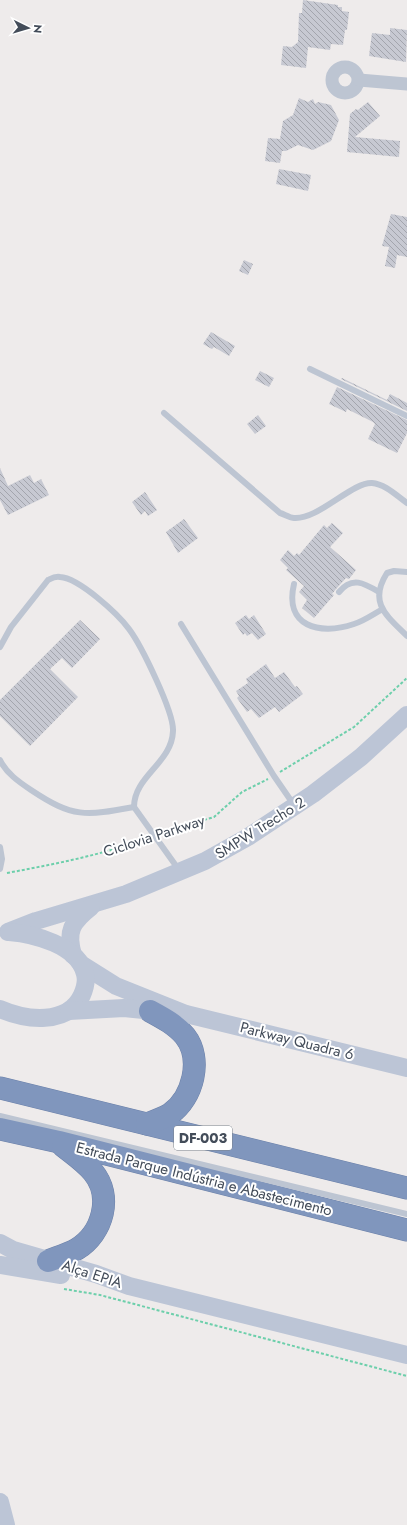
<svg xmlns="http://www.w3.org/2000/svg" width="407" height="1525" viewBox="0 0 407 1525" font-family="Jost,sans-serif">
	<defs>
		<pattern id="building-back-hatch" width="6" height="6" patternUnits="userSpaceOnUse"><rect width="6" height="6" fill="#c7c9d2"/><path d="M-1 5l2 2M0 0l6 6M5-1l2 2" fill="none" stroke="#a3a5ad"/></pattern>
	</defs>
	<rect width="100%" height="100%" fill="#eeebeb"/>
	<g fill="url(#building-back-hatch)">
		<path d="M303,0l35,5v2h4v4l7,1 -2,18h-2l-2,15 -12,-1 -1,6 -22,-3 -2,21 -25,-3 2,-19 9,1 6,-5 1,-29h3z"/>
		<path d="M390,28l17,2 -1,32 -37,-6 3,-23 18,2z"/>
		<path d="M299,98l9,4 5,-3 2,5 3,-2 13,3 8,15 -8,21 -18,9 -15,-5 -12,6h-4l-2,12 -15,-2 3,-23 12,1 3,-18 10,-6z"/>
		<path d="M368,102l12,14 -25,21 45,4 -1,16 -52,-5 3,-38 6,-5 2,1z"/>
		<path d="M279,169l32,6 -3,16 -32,-7z"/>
		<path d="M391,214l16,3v40l-10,-2 -2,13 -10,-2 4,-19 -7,-1z"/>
		<path d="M244,260l9,4 -5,11 -9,-4z"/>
		<path d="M211,332l24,14 -6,10 -15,-9 -2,2 -9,-5z"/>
		<path d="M260,371l14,7 -5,9 -14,-7z"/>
		<path d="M342,378l45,22 3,-6 17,9v8l-66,-32z"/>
		<path d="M337,387l70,33v13l-10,20 -29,-14 7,-15 -2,-2 -26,-13 -1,3 -17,-8z"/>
		<path d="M258,415l8,11 -11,8 -8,-10z"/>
		<path d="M0,468l8,18 22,-11 4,8 7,-4 8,16 -41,20 -8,-15z"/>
		<path d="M145,492l12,18 -9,6 -3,-5 -4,4 -9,-13z"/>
		<path d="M184,519l14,19 -20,15 -12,-21z"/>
		<path d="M332,523l11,10 -13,14 26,23 -7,9 -3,-1 -10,11 -4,5 2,1 -20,23 -12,-10 5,-8 -8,-8 5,-6 -18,-16 2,-2 -8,-8 8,-10 6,6 3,-3 2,2 25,-30 3,3z"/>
		<path d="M246,615l3,4 5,-4 12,19 -8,6 -6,-7 -5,3 -2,-3 -2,2 -8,-12z"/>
		<path d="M80,620l20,19 -28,29 -10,-10 -12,11 28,28 -48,49 -30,-30v-16z"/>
		<path d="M266,664l9,14 9,-6 11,15 2,-1 6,8 -24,18 -4,-5 -16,11 -8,-9 -4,3 -10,-14 2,-2 -3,-5 12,-8 -2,-4z"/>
	</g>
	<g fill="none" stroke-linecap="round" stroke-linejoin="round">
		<g stroke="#6b81a9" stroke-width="23">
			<g id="highway">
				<path d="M0,1088l407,100"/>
				<path d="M147,1124c8,-3 16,-6 23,-10 23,-16 33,-55 15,-78 -9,-11 -22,-18 -35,-25"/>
				<path d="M0,1129l59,13 348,88"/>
				<path d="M48,1261c10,-4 20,-7 29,-12 26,-16 36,-53 16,-77 -8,-10 -20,-18 -30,-26"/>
			</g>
		</g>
		<g stroke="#6dcfab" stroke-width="2" stroke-dasharray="3 2" stroke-linecap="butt">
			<path d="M280,772l74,-45 53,-49"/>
			<path d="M161,833l53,-16 28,-25 26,-13"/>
			<path d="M7,873c48,-9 95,-18 141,-35"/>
			<path d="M64,1289l36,6 307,81"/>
		</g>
		<g stroke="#bdc5d2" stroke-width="6">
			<path d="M310,369l97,47"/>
			<path d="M164,413l116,100c4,1 10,5 14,5 24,2 58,-36 78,-35 13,1 25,13 35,20"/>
			<path d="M407,572l-13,-1 -7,2c-19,30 0,43 20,63"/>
			<path d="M294,584c-10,42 25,52 60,40 10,-3 18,-9 27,-14"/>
			<path d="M339,592c13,-16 25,-9 40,0"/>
			<path d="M181,624l93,152 20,29"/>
			<path d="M0,647l11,-20 37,-47c4,-2 7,-4 12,-3 19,1 58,37 69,52 12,16 45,83 44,102 -1,32 -39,45 -39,76l45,63"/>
			<path d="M0,760c6,13 19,22 31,30 42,28 54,26 103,17"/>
			<path d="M0,847l2,12 -2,10"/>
			<path d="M0,1116l407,98"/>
		</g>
		<g stroke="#bdc5d2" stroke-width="13">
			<circle cx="345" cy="80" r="13"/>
			<path d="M359,80l48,4"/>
		</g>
		<g stroke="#bcc5d6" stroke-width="18">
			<path d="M8,932l28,-11 90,-27 79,-33 43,-24 65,-43 48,-37 46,-42"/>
			<path d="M73,955c-7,-24 -1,-33 18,-48"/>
			<path d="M81,964l35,22 70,28 221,54"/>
			<path d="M0,1009c25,11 68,17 82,-14 3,-7 5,-14 3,-21 -7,-29 -51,-40 -76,-42"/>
			<path d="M69,1011l55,-3 39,4"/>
			<path d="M0,1243l13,7 83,24 33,12 278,69"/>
			<path d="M0,1265l61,10"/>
			<path d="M0,1502l6,23"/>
		</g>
		<use href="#highway" stroke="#8096bd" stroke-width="22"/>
	</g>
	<g text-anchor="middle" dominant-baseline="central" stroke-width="4" stroke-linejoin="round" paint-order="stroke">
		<rect fill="#fff" stroke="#7b828b" stroke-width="1" x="174" y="1126" width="58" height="24" rx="3"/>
		<g font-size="14" font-weight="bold" fill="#434c59">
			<text x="203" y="1138">DF-003</text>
		</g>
		<g font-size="15" fill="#434c59" stroke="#fff">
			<text transform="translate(260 828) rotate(-32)">SMPW Trecho 2</text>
			<text transform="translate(154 836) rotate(-18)">Ciclovia Parkway</text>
			<text transform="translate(297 1041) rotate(14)">Parkway Quadra 6</text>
			<text transform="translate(204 1179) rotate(14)">Estrada Parque Indústria e Abastecimento</text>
			<text transform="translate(92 1274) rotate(18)">Alça EPIA</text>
		</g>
	</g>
	<g transform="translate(28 28) rotate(95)" stroke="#ffffff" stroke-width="3" paint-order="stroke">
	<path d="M0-3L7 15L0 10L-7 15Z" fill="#434c59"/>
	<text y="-6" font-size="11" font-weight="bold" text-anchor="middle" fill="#434c59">N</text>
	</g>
</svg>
